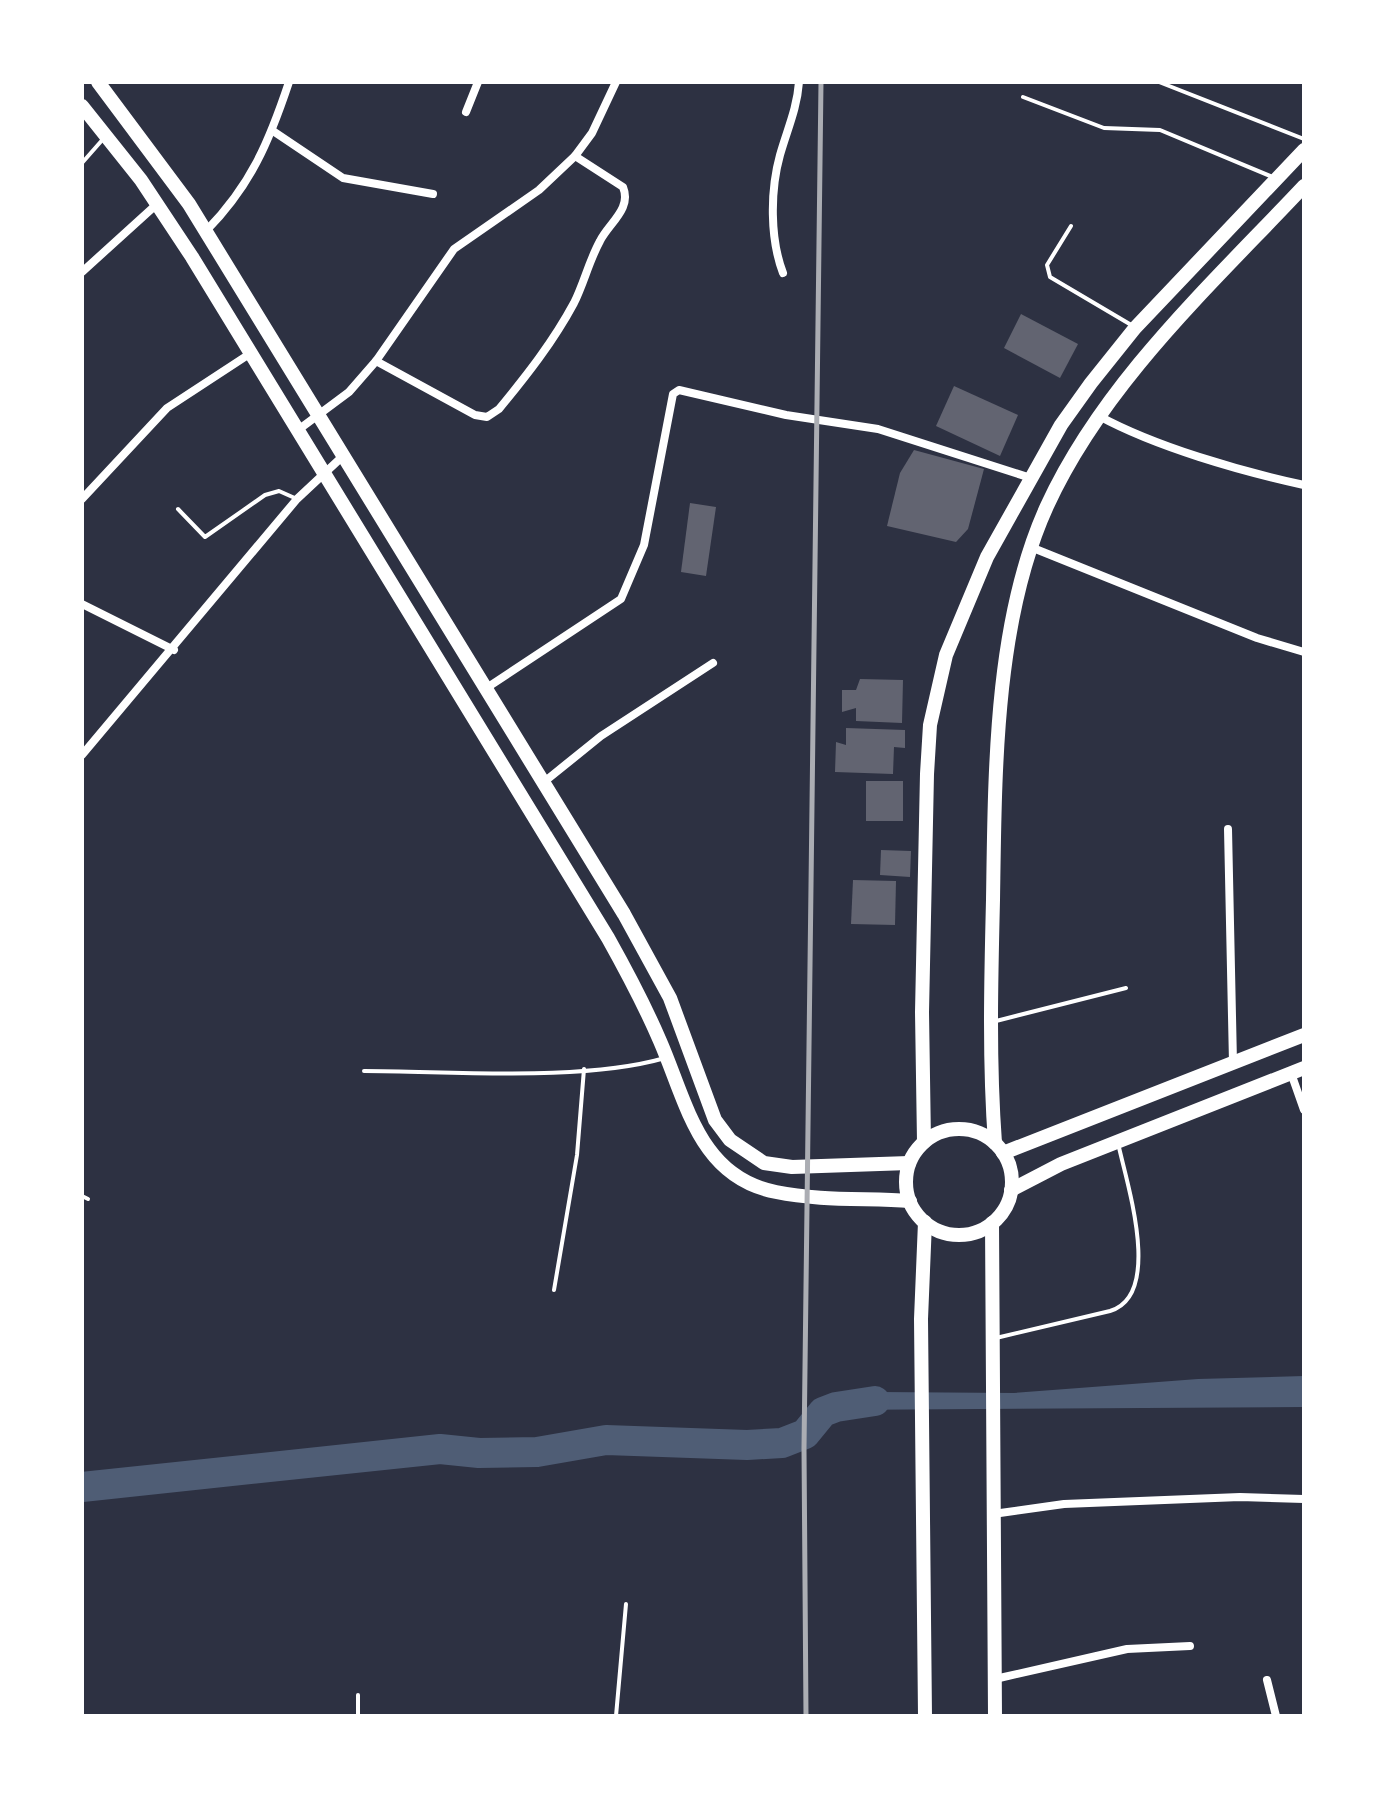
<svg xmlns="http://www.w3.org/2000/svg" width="1386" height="1798" viewBox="0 0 1386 1798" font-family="'Fira Sans',sans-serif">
	<rect width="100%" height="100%" fill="#2d3142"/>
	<path fill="#4f5d75" d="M1304,1376v31l-468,3 -1,-7 43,-11 136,1 184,-14z"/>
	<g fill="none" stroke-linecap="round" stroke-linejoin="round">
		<path stroke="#4f5d75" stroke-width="30" d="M82,1487l358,-38 39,4 58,-1 69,-12 141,5 35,-2 23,-9 18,-22 13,-5 39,-6"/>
	</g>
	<g fill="#626471">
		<path d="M1021,314l57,30 -18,34 -56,-30z"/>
		<path d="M954,386l64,29 -18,41 -64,-30z"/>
		<path d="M914,450l70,19 -16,60 -12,13 -69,-16 13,-53z"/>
		<path d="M690,503l26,4 -10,69 -25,-4z"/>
		<path d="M860,679l43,1 -1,43 -46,-2v-13l-14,4v-22h14z"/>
		<path d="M846,728l59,2v18l-11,-1 -1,27 -58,-2 1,-30 10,3z"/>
		<rect x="866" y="781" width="37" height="40"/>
		<path d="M881,850l30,1 -1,26 -30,-2z"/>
		<path d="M853,880l43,1 -1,44 -44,-1z"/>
	</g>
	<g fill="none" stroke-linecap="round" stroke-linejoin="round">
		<g stroke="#fff" stroke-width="4">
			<path d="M1159,82l145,57"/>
			<path d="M1023,97l81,31 56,2 115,48"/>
			<path d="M82,163l22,-25"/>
			<path d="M1071,226l-24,39 3,12 83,49"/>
			<path d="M178,509l27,28 60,-42 14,-4 18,8"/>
			<path d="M996,1021l130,-33"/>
			<path d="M364,1071c89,0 217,11 301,-13"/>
			<path d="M82,1196l6,3"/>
			<path d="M554,1290l23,-135 7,-86"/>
			<path d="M996,1338l114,-27c54,-16 16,-130 8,-168"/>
			<path d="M358,1716v-21"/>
			<path d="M616,1716l10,-112"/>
		</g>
		<g stroke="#fff" stroke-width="8">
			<path d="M466,112l12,-30"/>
			<path d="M273,131l70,47 90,16"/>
			<path d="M206,231c45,-46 63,-89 83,-149"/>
			<path d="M82,272l75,-68"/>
			<path d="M783,273c-13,-34 -13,-82 -3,-118 7,-25 17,-46 19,-73"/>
			<path d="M376,361l99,54 12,2 12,-8c28,-34 54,-67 75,-106 10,-20 15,-42 26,-62 9,-18 32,-32 23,-54l-48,-31"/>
			<path d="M1099,416c57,31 141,55 205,69"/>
			<path d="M298,430l51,-38 27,-31 78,-112 85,-59 36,-34 17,-23 24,-51"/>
			<path d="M82,499l85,-91 84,-55"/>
			<path d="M1033,548l224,90 47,14"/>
			<path d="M82,604l92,46"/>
			<path d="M485,689l136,-90 23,-54 29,-151 6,-4 107,25 92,14 153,49"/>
			<path d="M82,755l215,-256 46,-43"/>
			<path d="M544,782l57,-46 112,-73"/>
			<path d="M1228,829l5,234"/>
			<path d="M1291,1073l13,37"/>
			<path d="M993,1514l71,-10 176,-7 64,2"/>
			<path d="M995,1679l132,-30 63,-3"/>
			<path d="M1267,1680l9,36"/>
		</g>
		<g stroke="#fff" stroke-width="14">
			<path d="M98,82l91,122 435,710 46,84 45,122 15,20 34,23 28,4 117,-4"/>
			<path d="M82,106l59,74 51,77 416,681c19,34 37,68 52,103 27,62 39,136 116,151 44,9 89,6 134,9"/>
			<circle cx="959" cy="1182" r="53"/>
			<path d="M924,1142l-2,-130 5,-238 3,-49 16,-70 41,-98 74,-132 30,-42 44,-55 169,-178"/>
			<path d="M995,1143c-6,-81 -4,-162 -2,-243 2,-125 1,-278 54,-394 57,-124 165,-222 257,-320"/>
			<path d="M1003,1153l301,-118"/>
			<path d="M1011,1190l50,-26 243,-96"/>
			<path d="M992,1223l3,493"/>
			<path d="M925,1716l-4,-397 4,-97"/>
		</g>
		<path stroke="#abadb3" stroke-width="5" d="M806,1716l-2,-268 17,-1366"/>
	</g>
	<rect width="1386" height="1798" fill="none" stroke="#ffffff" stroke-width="168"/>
</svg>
